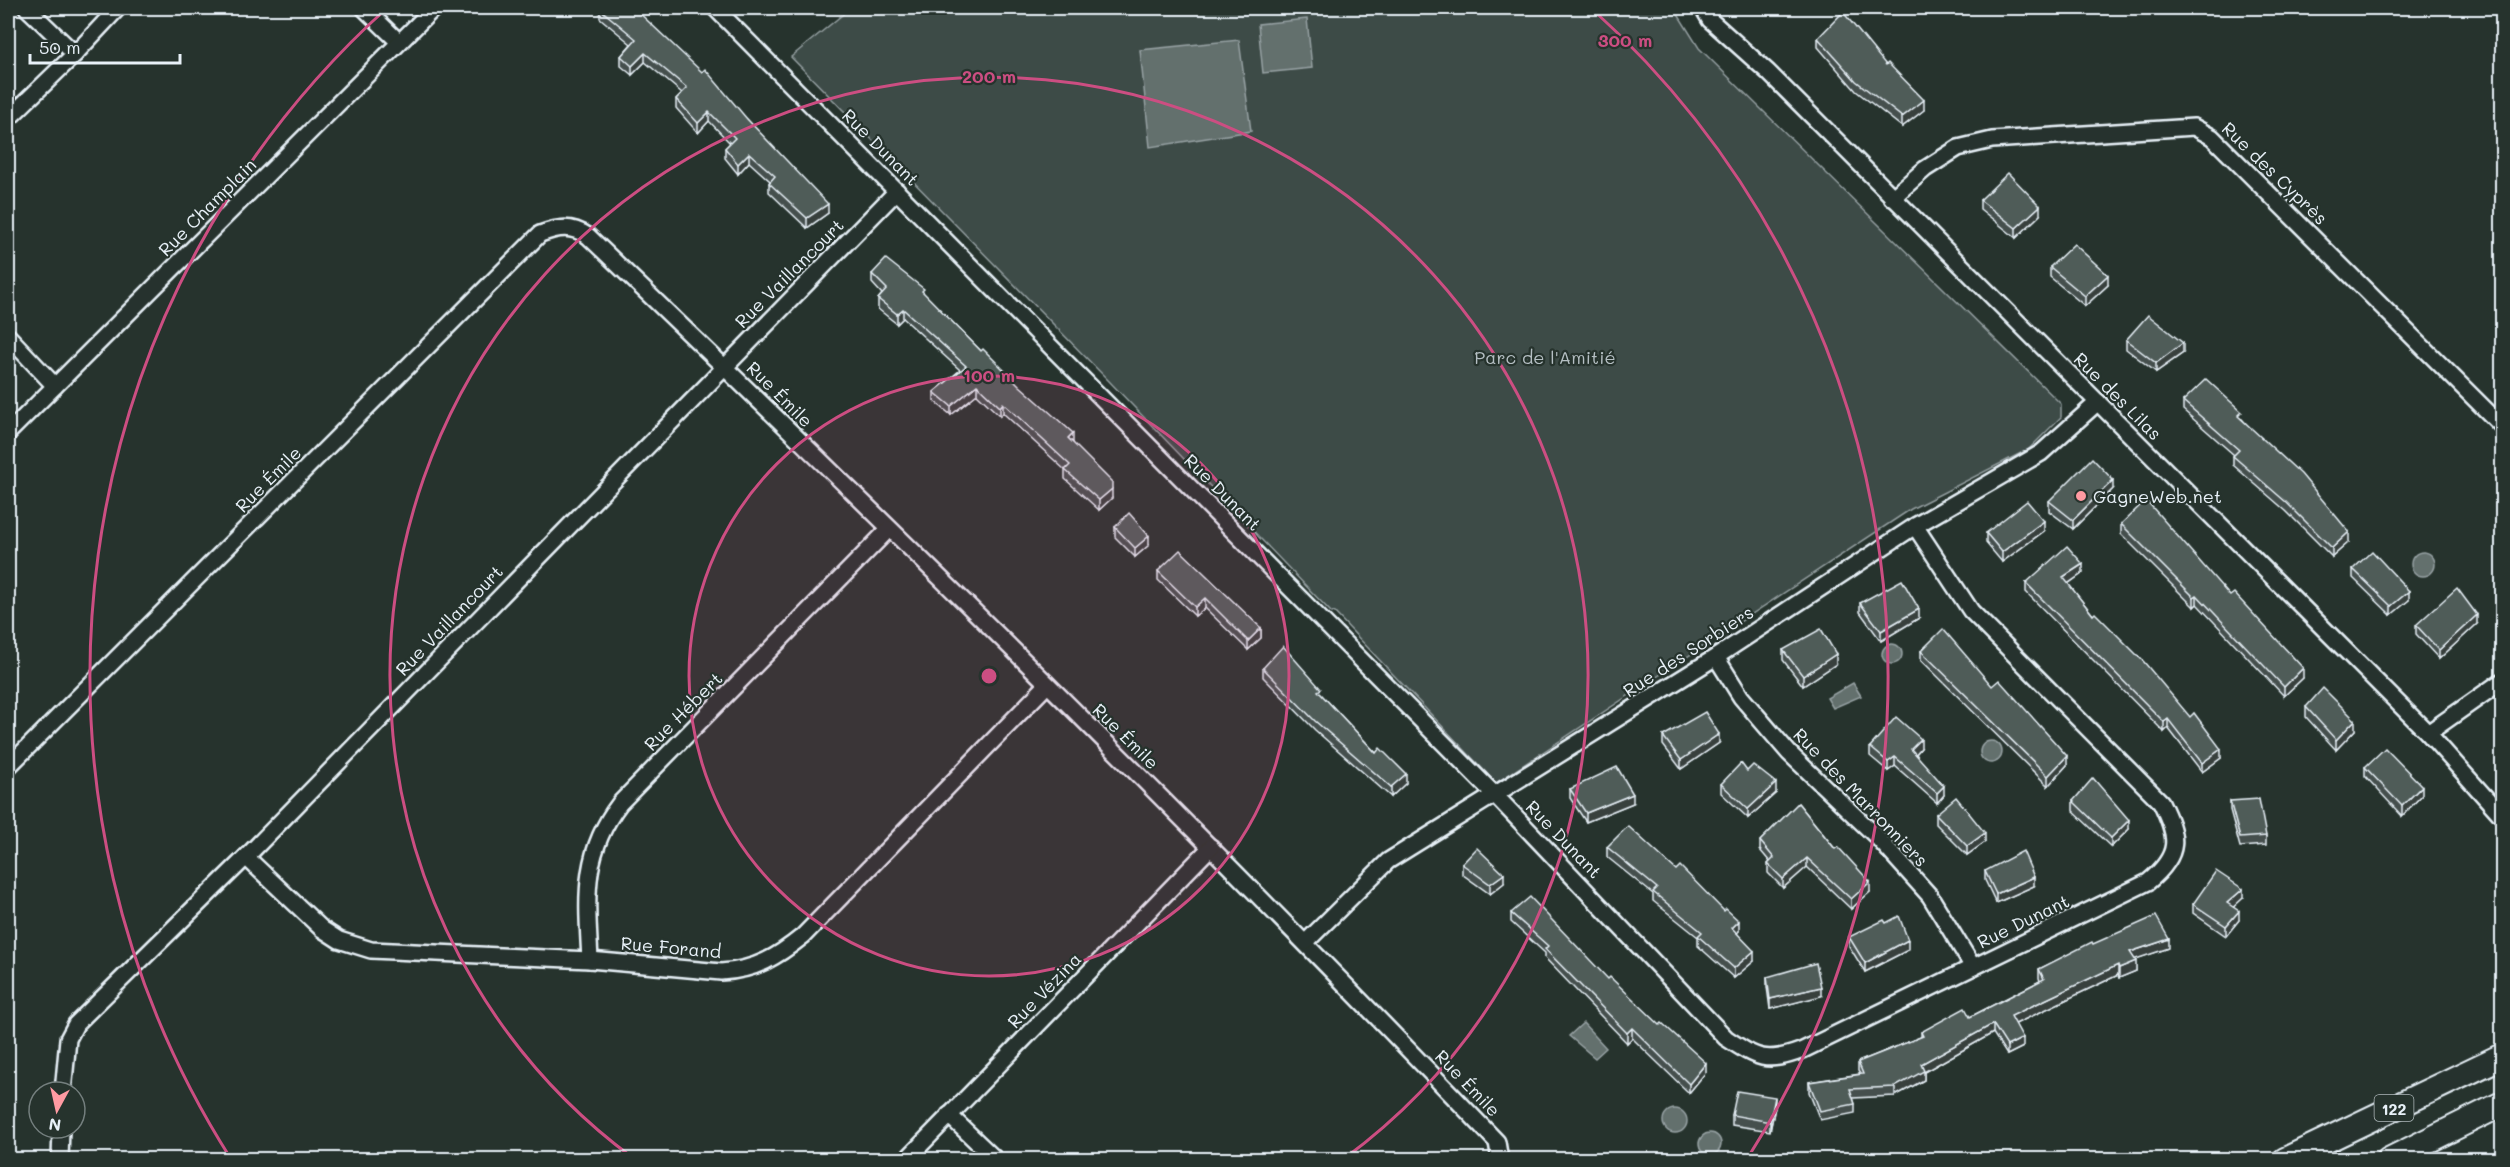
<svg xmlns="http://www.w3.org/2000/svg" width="2510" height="1167" viewBox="0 0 2510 1167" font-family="Mali,sans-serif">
	<rect width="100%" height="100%" fill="#26332d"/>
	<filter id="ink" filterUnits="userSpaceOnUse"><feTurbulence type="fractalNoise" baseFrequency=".0167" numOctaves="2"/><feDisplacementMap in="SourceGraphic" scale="12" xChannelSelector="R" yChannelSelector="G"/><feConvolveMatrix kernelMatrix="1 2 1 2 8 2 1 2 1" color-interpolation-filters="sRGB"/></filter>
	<g filter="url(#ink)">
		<path fill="#3e4b47" stroke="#939ea0" stroke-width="1.5" d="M878,8h796l25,40 362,356v13l-32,32 -118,60 -415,274 -162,-171 -2,1 -223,-232 -318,-324 56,-46z"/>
		<g fill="#636f6d" stroke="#98a3a5" stroke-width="1.5">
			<path d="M1307,19l5,49 -49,5 -5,-49z"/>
			<path d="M1239,40l12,91 -101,16 -10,-97z"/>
			<circle cx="2423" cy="564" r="12"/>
			<circle cx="1892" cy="654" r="10"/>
			<path d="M1853,683l8,13 -28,12 -6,-10z"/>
			<circle cx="1991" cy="752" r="11"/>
			<path d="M1583,1023l23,25 -11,10 -26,-22z"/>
			<circle cx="1675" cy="1121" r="12"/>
			<circle cx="1710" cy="1144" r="11"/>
		</g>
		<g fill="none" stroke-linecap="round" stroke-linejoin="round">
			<g stroke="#e8f1f8" stroke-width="20">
				<g id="street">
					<path d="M27,8l48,46"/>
					<path d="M364,8l35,34"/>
					<path d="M715,8l780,787 231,243c32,21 40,26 77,12l345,-168c34,-28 30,-45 13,-80l-190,-191 -56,-85"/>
					<path d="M1703,8l7,12 58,52 75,75 585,586 74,83"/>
					<path d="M8,119l67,-65 43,-46"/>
					<path d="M1892,198l33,-29 33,-21 34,-8 202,-13 18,10 290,289"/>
					<path d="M8,336l47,50"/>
					<path d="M8,433l426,-425"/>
					<path d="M1716,657l25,40 48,56 87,83 54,60 43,71"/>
					<path d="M2428,733l74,-52"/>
					<path d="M8,767l532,-533c19,-7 31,-9 48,2 309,296 614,597 909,906l3,18"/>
					<path d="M246,857l76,72 17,11 32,10 219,10 131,12c35,-2 56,-15 82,-36l244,-251"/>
					<path d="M1306,942l82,-81 328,-204 199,-131 126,-73 57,-51"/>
					<path d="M590,960c-3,-60 -9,-106 30,-157l269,-274"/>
					<path d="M63,1092l5,-53 8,-15 170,-167 651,-666"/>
					<path d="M949,1115l47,45"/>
					<path d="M60,1160l1,-32"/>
					<path d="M906,1160l305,-313"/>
				</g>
			</g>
			<g stroke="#e8f1f8" stroke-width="28">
				<g id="primary">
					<path d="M2285,1160l217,-104"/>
					<path d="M2389,1160l113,-56"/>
				</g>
			</g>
			<use href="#street" stroke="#26332d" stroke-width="15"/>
			<use href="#primary" stroke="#26332d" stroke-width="24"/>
		</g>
		<g fill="#454f4d" stroke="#e8f1f8" stroke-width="1.5">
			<path d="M600,9l147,110 81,94 -21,15 -38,-36v-9l1,-2 -21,-19 -11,12 -13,-16v-10l5,-5 -21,-22 -11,12 -22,-25v-9l6,-6 -37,-31 -13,13 -11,-9v-10l10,-12 -31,-26z"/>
			<path d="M1818,38l68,27 38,45 -22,17 -46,-36 -38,-44z"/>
			<path d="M1980,200l60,15 -24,23 -36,-29z"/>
			<path d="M2050,267l58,18 -23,21 -35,-29z"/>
			<path d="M872,274l52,20 149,149 39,55 -13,12 -34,-31v-9l-62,-57 -3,3 -23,-22 -26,21 -17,-14v-9l26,-22 -57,-52 -6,6 -19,-15v-10l4,-5 -10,-11z"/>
			<path d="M2126,340l57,13 -27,19 -30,-23z"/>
			<path d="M2183,401l59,18 107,123 -17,15 -46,-46 -53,-46v-9l1,-1 -51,-45z"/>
			<path d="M2113,489l-40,40 -24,-18v-10z"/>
			<path d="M2121,524l109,72 73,82 -19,18 -87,-92 -3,3 -73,-73z"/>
			<path d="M1115,527l34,18 -14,12 -20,-20z"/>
			<path d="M2044,531l-42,31 -16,-19v-10z"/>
			<path d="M2353,569l56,31 -18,15 -38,-37z"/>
			<path d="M1158,571l103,57v10l-13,12 -43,-42 -10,8 -37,-36z"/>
			<path d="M2083,573l-15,11 25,31 128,143 -19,14 -34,-44 -4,4 -138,-140v-9z"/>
			<path d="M1860,603l59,15 -38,23 -21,-29z"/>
			<path d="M2477,624l-38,35 -23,-25v-9z"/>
			<path d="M1783,650l53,14 -33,22 -20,-26z"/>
			<path d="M1921,651l71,35 75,79 -19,21 -127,-126z"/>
			<path d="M1263,668l58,26 55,59 30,30 -15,14 -76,-67 -52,-53z"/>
			<path d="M2306,707l49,23 -19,20 -30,-33z"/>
			<path d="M1663,736l56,7 -38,26 -18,-24z"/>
			<path d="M1870,747l51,1 -5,6 28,41 -7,8 -42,-37 -7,5 -18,-15z"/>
			<path d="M2365,767l57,28 -20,21 -37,-40z"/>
			<path d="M1747,771l29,22 -28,25 -27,-25v-9z"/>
			<path d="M1570,789l63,14 -47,19 -16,-24z"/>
			<path d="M2073,801l56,28 -18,18 -38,-36z"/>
			<path d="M2230,801l36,35v9l-26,2 -10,-37z"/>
			<path d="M1798,803l72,89 -19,17 -44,-42 -24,21 -15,-15v-9l2,-2 -10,-12v-9z"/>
			<path d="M1936,814l49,28 -18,13 -31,-31z"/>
			<path d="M1607,847l132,84 -2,2 17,28 -20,17 -36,-32v-9l-45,-36v-7l-46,-37z"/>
			<path d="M1462,864l42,19 -14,11 -28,-20z"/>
			<path d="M1985,871l49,15 -38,17 -11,-23z"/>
			<path d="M2243,898l-10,9 6,13 -13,16 -33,-23v-9z"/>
			<path d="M1511,913l97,66 98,93 -17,21 -57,-55 -5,5 -82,-85v-5l-34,-31z"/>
			<path d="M1849,937l59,13 -43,22 -16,-26z"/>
			<path d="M2093,944l76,4 -34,11 1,12 -17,7 -1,-3 -103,49 8,23 -16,8 -14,-22 -69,39v8l-29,16 -42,2 2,6v9l-35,7 -11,-28v-10l51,-8 -2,-3v-9l63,-25v-5l49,-15 70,-36 -1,-3v-9z"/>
			<path d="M1767,977l54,19 -51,13 -3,-22z"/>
			<path d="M1775,1107l-5,24 -38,-6v-10z"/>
		</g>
		<g fill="#38403e" stroke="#e8f1f8" stroke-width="1.5">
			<path d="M645,53v9l-13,13v-9z"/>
			<path d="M1924,100v10l-22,17v-10z"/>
			<path d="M709,112v9l-11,12v-10z"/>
			<path d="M749,153v9l-11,12v-10z"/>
			<path d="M828,204v9l-21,15v-10z"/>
			<path d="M2040,206v9l-24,23v-10z"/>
			<path d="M2108,275v10l-23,21v-10z"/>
			<path d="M903,309v9l-6,6v-10z"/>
			<path d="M2183,343v10l-27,19v-9z"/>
			<path d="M977,385v9l-26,21v-9z"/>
			<path d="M1003,403v10l-3,3v-9z"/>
			<path d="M1073,433v10l-5,-5z"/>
			<path d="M2113,480v9l-40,40v-9z"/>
			<path d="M1112,489v9l-13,12v-10z"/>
			<path d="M2044,521v10l-42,31v-10z"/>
			<path d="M2349,532v10l-17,15v-9z"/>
			<path d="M1149,536v9l-14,12v-9z"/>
			<path d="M2083,564v9l-20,14v-10z"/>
			<path d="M2409,591v9l-18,15v-9z"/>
			<path d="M2197,595v9l-3,3v-10z"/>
			<path d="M1205,598v10l-10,8v-9z"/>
			<path d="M1919,609v9l-38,23v-10z"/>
			<path d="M2477,615v9l-38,35v-9z"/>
			<path d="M1261,628v10l-13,12v-9z"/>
			<path d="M1836,654v10l-33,22v-10z"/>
			<path d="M2303,668v10l-19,18v-9z"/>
			<path d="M2168,719v9l-4,4v-10z"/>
			<path d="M2355,720v10l-19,20v-10z"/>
			<path d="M1719,734v9l-38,26v-9z"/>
			<path d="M1921,739v9l-10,11v-10z"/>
			<path d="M2221,749v9l-19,14v-9z"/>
			<path d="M2067,756v9l-19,21v-10z"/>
			<path d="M1895,757v9l-7,5v-9z"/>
			<path d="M1406,774v9l-15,14v-10z"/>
			<path d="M1776,783v10l-28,25v-9z"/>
			<path d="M1944,786v9l-7,8v-10z"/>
			<path d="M2422,786v9l-20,21v-10z"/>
			<path d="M1633,794v9l-47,19v-9z"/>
			<path d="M2129,820v9l-18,18v-9z"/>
			<path d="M1985,833v9l-18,13v-9z"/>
			<path d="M1807,858v9l-24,21v-9z"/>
			<path d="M1504,874v9l-14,11v-10z"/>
			<path d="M2034,877v9l-38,17v-9z"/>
			<path d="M1870,882v10l-19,17v-10z"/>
			<path d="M2243,889v9l-16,15v-10z"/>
			<path d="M2239,911v9l-13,16v-10z"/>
			<path d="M1739,921v10l-7,7v-10z"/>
			<path d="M2169,939v9l-39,13v-9z"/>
			<path d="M1908,940v10l-43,22v-9z"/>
			<path d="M1754,951v10l-20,17v-10z"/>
			<path d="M2136,961v10l-17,7v-10z"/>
			<path d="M2118,965v10l-107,51v-10z"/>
			<path d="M1821,987v9l-51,13v-10z"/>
			<path d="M1993,1024v9l-69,39v8l-29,16v-9l26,-23z"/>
			<path d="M1632,1028v10l-5,5v-10z"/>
			<path d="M2023,1038v9l-16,8v-9z"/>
			<path d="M1706,1063v9l-17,21v-9z"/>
			<path d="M1775,1097v10l-5,24v-9z"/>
		</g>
		<g fill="#505c59" stroke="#e8f1f8" stroke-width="1.5">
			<path d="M602,8h32l68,64 3,-3 42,50 81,85 -21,14 -38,-35 6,-7 -26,-23 -11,11 -13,-16 10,-10 -26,-26 -11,11 -22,-24 11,-11 -42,-35 -13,13 -11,-10 15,-17 -36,-30z"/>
			<path d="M1843,12l43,53 2,-2 36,37 -22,17 -46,-36 -38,-43z"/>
			<path d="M2008,173l32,33 -24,22 -36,-28z"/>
			<path d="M2074,244l34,31 -23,21 -35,-29z"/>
			<path d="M886,259l38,30 -2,2 59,60 2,-2 37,37 53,47 -5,5 44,44v7l-13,11 -34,-30 5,-5 -67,-62 -3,4 -23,-22 -26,21 -17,-14 32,-26 -63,-57 -6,5 -19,-15 9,-10 -15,-15z"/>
			<path d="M2148,315l35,28 -27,20 -30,-23z"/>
			<path d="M2206,379l36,33 -4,4 63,58 48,58 -17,16 -46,-46 -53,-46 6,-6 -56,-49z"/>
			<path d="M2092,458l21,22 -40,40 -24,-19z"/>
			<path d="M2146,500l84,96 4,-3 69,75 -19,19 -87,-92 -3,2 -73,-73z"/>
			<path d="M2027,501l17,20 -42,31 -16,-19z"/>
			<path d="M1129,513l20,23 -14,12 -20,-21z"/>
			<path d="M2067,546l16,18 -20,13 30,38 2,-2 49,49 46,55 4,-4 27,36 -19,14 -34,-44 -4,3 -138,-139z"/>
			<path d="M1180,550l81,78 -13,13 -43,-43 -10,9 -37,-36z"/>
			<path d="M2372,551l37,40 -18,15 -38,-37z"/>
			<path d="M1902,580l17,29 -38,22 -21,-28z"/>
			<path d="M2457,588l20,27 -38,35 -23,-25z"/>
			<path d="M1821,629l15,25 -33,22 -20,-26z"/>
			<path d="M1943,629l49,57 7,-6 68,76 -19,20 -127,-125z"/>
			<path d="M1283,646l38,43 -3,2 58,62 4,-5 26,26 -15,13 -76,-66 -52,-53z"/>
			<path d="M2323,688l32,32 -19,20 -30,-33z"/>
			<path d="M1705,712l14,22 -38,26 -18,-24z"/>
			<path d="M1896,717l25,22 -10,10 33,37 -7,7 -42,-36 -7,5 -18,-15z"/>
			<path d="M2385,748l37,38 -20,20 -37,-39z"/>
			<path d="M1741,763l6,8 6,-6 23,18 -28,26 -27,-25z"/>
			<path d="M1617,767l16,27 -47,19 -16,-24z"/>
			<path d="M2093,778l36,42 -18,18 -38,-37z"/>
			<path d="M1956,797l29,36 -18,13 -31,-32z"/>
			<path d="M2259,799l7,37 -26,2 -10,-37z"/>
			<path d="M1798,803l37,46 3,-2 32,35 -19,17 -44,-41 -24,21 -15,-15 6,-6 -14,-17z"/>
			<path d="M1628,826l48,44 4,-4 44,45 2,-2 13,12 -7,7 22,23 -20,17 -36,-32 4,-4 -49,-40 4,-4 -50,-41z"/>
			<path d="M1477,848l27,26 -14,10 -28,-20z"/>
			<path d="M2023,851l11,26 -38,17 -11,-23z"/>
			<path d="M2216,871l27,18 -16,14 12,8 -13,15 -33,-22z"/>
			<path d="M1530,897l78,82 2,-2 50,48 2,-2 44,40 -17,21 -57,-56 -5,5 -82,-84 3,-3 -37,-33z"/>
			<path d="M1899,916l9,24 -43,23 -16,-26 35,-17 2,3z"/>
			<path d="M2156,916l13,23 -39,13 6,9 -17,7 -1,-3 -107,51 12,22 -16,8 -14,-22 -72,40 3,7 -29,16 -45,2 5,15 -35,7 -11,-29 54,-8 -5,-12 65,-26 -2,-4 44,-24 5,9 74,-38 -5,-10 53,-27 1,2z"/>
			<path d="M1816,963l5,24 -51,12 -3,-22z"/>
			<path d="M1737,1091l38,6 -5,25 -38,-7z"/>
		</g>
	</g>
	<circle cx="989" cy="676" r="300" fill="#cc4e82" fill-opacity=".12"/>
	<g fill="none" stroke="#cc4e82" stroke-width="3">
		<circle cx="989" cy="676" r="300"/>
		<path d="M633 1158A599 599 0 1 1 1345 1158"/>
		<path d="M231 1159A899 899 0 0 1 387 8M1591 8A899 899 0 0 1 1747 1159"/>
	</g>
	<circle fill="#ff9aa2" stroke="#26332d" stroke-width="2" cx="2081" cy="496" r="6"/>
	<g text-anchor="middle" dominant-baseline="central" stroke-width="4.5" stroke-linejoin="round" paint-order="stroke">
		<rect fill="#26332d" stroke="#aeb8bb" stroke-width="1.5" x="2374.5" y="1095" width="39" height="26" rx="4.5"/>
		<g font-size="16" font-weight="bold" fill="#e8f1f8">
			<text x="2394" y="1108">122</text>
		</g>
		<g font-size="18" fill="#e8f1f8" stroke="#26332d">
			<text transform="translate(881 147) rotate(45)">Rue Dunant</text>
			<text transform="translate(2275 173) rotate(44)">Rue des Cyprès</text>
			<text transform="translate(207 207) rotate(-45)">Rue Champlain</text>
			<text transform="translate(789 273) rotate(-45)">Rue Vaillancourt</text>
			<text transform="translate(780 394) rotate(45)">Rue Émile</text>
			<text transform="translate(2118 396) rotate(45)">Rue des Lilas</text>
			<text transform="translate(268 479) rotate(-45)">Rue Émile</text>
			<text transform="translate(1223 492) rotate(45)">Rue Dunant</text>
			<text transform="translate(449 620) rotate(-46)">Rue Vaillancourt</text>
			<text transform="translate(1688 651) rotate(-33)">Rue des Sorbiers</text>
			<text transform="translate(683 711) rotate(-45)">Rue Hébert</text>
			<text transform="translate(1126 736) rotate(45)">Rue Émile</text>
			<text transform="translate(1861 797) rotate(46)">Rue des Marronniers</text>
			<text transform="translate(1564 839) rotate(46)">Rue Dunant</text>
			<text transform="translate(2023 921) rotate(-26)">Rue Dunant</text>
			<text transform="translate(671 947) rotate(5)">Rue Forand</text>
			<text transform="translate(1044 990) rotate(-46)">Rue Vézina</text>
			<text transform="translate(1468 1083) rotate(46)">Rue Émile</text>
		</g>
		<g font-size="18" fill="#b5bfc3" stroke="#26332d">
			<text x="1545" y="357">Parc de l'Amitié</text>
		</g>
		<g font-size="18" fill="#e8f1f8" stroke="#26332d" text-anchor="start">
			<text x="2093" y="496">GagneWeb.net</text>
		</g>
	</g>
	<circle cx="989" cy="676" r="9" fill="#cc4e82" stroke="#26332d" stroke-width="3"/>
	<g font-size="18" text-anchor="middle" font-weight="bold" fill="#cc4e82" stroke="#26332d" stroke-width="4.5" stroke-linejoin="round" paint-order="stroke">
		<text x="1625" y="47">300 m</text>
		<text x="989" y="83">200 m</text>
		<text x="989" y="382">100 m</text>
	</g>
	<rect width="2510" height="1167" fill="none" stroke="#26332d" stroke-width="30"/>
	<rect x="15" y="15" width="2480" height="1137" fill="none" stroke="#e8f1f8" stroke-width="2" filter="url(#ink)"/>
	<g transform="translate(57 1110) rotate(188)"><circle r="28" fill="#26332d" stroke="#747f7e" stroke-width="1.5"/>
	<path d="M0-4.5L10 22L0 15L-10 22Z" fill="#ff9aa2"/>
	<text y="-9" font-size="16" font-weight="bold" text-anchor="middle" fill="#e8f1f8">N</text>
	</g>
	<path d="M30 54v9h150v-9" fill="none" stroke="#e8f1f8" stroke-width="3"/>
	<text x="39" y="54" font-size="18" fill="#e8f1f8" stroke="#26332d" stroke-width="4.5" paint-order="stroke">50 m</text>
</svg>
